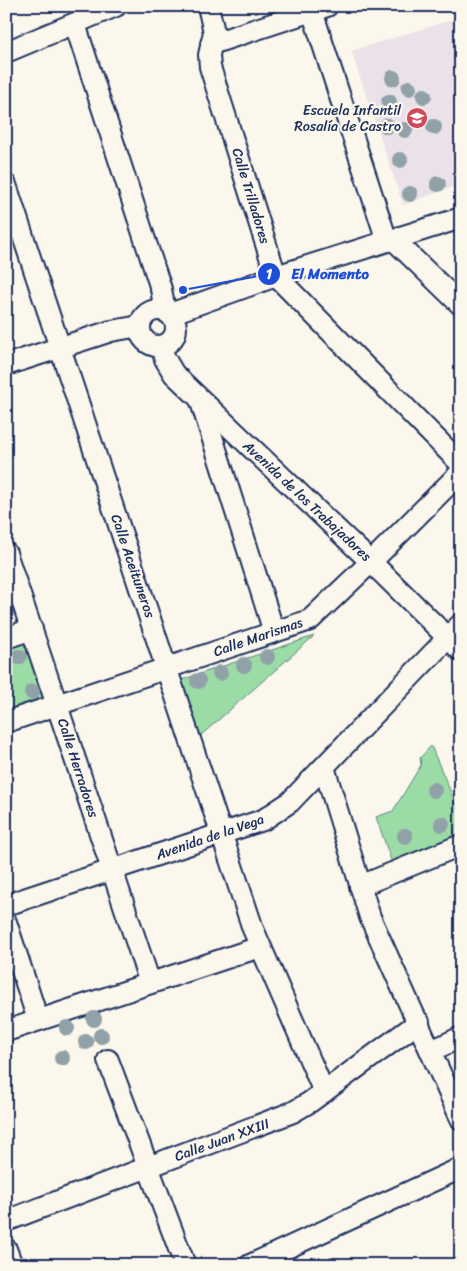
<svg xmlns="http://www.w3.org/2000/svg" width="467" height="1271" viewBox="0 0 467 1271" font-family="Sriracha,sans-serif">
	<rect width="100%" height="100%" fill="#fbf7ec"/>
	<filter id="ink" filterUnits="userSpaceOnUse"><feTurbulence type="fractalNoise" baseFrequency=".02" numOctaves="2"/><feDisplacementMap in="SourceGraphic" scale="10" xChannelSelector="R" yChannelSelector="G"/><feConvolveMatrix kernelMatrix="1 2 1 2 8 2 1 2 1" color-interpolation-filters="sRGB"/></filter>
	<g filter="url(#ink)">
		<path fill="#ebe2e9" d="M461,17v167l-58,21 -52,-154z"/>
		<g fill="#9bdca6" stroke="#5b8682">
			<path d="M314,636l-115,101 -18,-57z"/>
			<path d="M27,638l21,63 -42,14v-70z"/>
			<path d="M431,746l30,70v21l-68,29 -17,-49 17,-6 28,-46 -1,-7z"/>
		</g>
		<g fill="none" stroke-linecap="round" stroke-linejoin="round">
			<g stroke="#1b2f5e" stroke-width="24">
				<g id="street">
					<path d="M208,6l6,26 -5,23 1,12 66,209 185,188"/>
					<path d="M312,11l75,230"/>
					<path d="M75,24l86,265 4,22"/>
					<path d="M211,44l116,-38"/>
					<path d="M6,52l110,-46"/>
					<path d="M6,185l247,744 71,163"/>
					<path d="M393,239l68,66"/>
					<circle cx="158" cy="328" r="18"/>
					<path d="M170,314l106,-38 185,-58"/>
					<path d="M161,346l4,13 9,15 197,188 90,89"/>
					<path d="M6,365l105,-34 29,-5"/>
					<path d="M201,402l73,230"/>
					<path d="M6,553l144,430"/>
					<path d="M6,638l26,-9"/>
					<path d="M6,722l304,-102 61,-58 90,-90"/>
					<path d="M324,767l46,150 91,202"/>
					<path d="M360,886l101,-41"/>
					<path d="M6,905l257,-85 27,-18 171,-178"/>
					<path d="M6,922l32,98"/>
					<path d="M6,1031l254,-84"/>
					<path d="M431,1051l30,-14"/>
					<path d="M108,1060l77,205"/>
					<path d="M6,1221l287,-109 17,-10 109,-80"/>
					<path d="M6,1249l6,16"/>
					<path d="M250,1265l211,-97"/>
				</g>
			</g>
			<use href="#street" stroke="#fbf7ec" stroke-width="20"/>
		</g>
		<g fill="#91a1a8">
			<circle cx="393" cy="78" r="8"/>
			<circle cx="409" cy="88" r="8"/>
			<circle cx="424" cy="96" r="8"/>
			<circle cx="389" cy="102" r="8"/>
			<circle cx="387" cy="126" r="8"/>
			<circle cx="434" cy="127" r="8"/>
			<circle cx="405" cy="130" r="8"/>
			<circle cx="400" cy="160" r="8"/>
			<circle cx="438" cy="184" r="8"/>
			<circle cx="410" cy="194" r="8"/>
			<circle cx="19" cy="657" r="8"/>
			<circle cx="267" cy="657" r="8"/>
			<circle cx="244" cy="665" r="8"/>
			<circle cx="220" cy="673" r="8"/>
			<circle cx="198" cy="681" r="8"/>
			<circle cx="32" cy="692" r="8"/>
			<circle cx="434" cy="790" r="8"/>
			<circle cx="442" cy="824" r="8"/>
			<circle cx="405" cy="836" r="8"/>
			<circle cx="94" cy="1019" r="8"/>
			<circle cx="67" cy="1028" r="8"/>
			<circle cx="101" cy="1036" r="8"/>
			<circle cx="86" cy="1042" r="8"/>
			<circle cx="62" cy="1058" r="8"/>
		</g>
	</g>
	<defs>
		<g id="school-disc" transform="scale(1.125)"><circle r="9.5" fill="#d1495b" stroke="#fbf7ec"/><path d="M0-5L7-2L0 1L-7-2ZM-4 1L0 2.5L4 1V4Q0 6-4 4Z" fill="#fff"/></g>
	</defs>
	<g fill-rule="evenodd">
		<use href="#school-disc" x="417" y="118"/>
	</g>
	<g text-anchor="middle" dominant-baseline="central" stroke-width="4.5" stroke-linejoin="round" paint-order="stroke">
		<g font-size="14" fill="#1b2f5e" stroke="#fbf7ec" text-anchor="end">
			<text x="401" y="110">Escuela Infantil<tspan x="401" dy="16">Rosalía de Castro</tspan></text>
		</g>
		<g font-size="14" fill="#1b2f5e" stroke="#fbf7ec">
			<text transform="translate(251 196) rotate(73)">Calle Trilladores</text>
			<text transform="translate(307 501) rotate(43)">Avenida de los Trabajadores</text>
			<text transform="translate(133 566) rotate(71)">Calle Aceituneros</text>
			<text transform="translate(258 637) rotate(-19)">Calle Marismas</text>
			<text transform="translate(78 768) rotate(72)">Calle Herradores</text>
			<text transform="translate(210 837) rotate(-19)">Avenida de la Vega</text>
			<text transform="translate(222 1140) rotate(-20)">Calle Juan XXIII</text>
		</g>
	</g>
	<path fill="none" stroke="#1d4ed8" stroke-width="2" d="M183 290L269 274"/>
	<g fill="#1d4ed8" stroke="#fbf7ec" stroke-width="2">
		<circle cx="183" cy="290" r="5"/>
		<circle cx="269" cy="274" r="12"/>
	</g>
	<g font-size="15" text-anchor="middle" font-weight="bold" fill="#fff">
		<text x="269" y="279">1</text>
	</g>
	<g font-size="15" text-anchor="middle" font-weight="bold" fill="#1d4ed8" stroke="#fbf7ec" stroke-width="4.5" stroke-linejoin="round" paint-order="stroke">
		<text x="330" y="279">El Momento</text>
	</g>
	<rect width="467" height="1271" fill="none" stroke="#fbf7ec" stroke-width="25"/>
	<rect x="12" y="12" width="442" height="1246" fill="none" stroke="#1b2f5e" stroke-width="2" filter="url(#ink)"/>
</svg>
